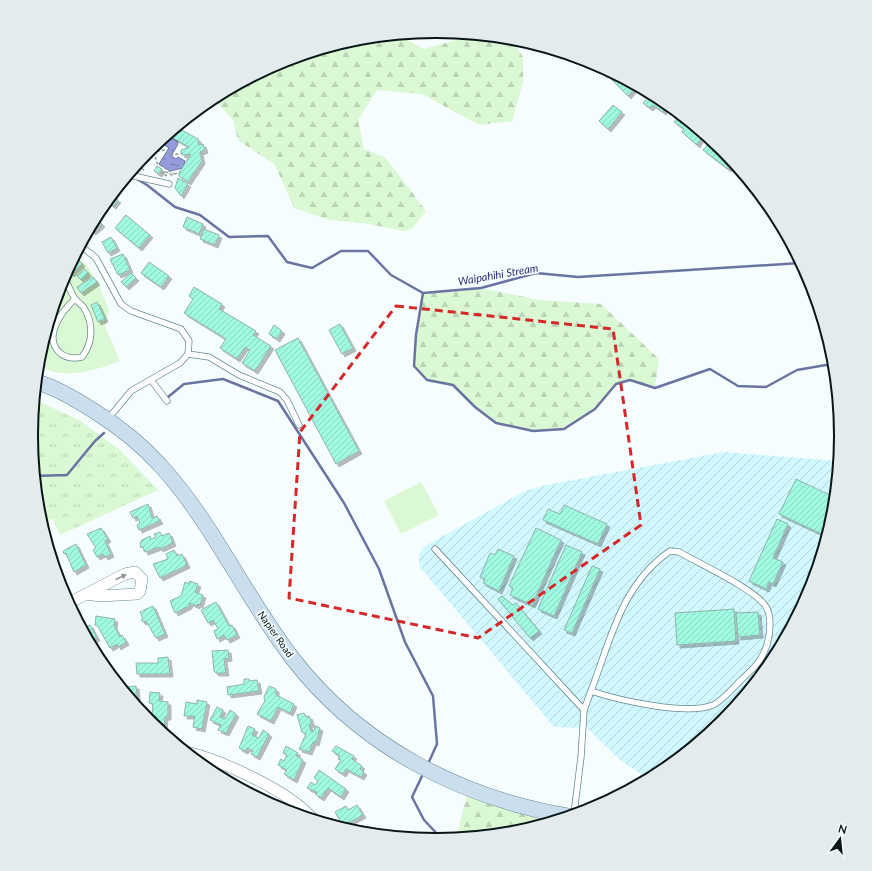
<svg xmlns="http://www.w3.org/2000/svg" width="872" height="871" viewBox="0 0 872 871" font-family="Lato,sans-serif">
	<defs>
		<pattern id="industrial-furrows" width="10" height="10" patternUnits="userSpaceOnUse"><rect width="10" height="10" fill="#d2f8ff"/><path d="M-1 1l2-2M0 10L10 0M9 11l2-2" fill="none" stroke="#b3d4da"/></pattern>
		<pattern id="grass-tufts" width="24" height="20" patternUnits="userSpaceOnUse"><rect width="24" height="20" fill="#daf8d4"/><path d="M3 7l-1-3M5 7V3M7 7l1-3M15 17l-1-3M17 17v-4M19 17l1-3" fill="none" stroke="#bad4b5"/></pattern>
		<pattern id="forest-firs" width="22" height="20" patternUnits="userSpaceOnUse"><rect width="22" height="20" fill="#daf8d4"/><path d="M5 1l3.5 6h-7zM16 11l3.5 6h-7z" fill="#bad4b5"/></pattern>
		<pattern id="water-ripples" width="26" height="14" patternUnits="userSpaceOnUse"><rect width="26" height="14" fill="#949cdc"/><path d="M2 4q2-2 4 0t4 0M15 11q2-2 4 0t4 0" fill="none" stroke="#777eb1"/></pattern>
		<pattern id="building-hatch" width="6" height="6" patternUnits="userSpaceOnUse"><rect width="6" height="6" fill="#9ffae1"/><path d="M-1 1l2-2M0 6l6-6M5 7l2-2" fill="none" stroke="#87d6c0"/></pattern>
		<filter id="shadow"><feDropShadow dx="3" dy="3" stdDeviation="0" flood-color="#0004"/></filter>
	</defs>
	<rect width="100%" height="100%" fill="#f6fdff"/>
	<path fill="url(#industrial-furrows)" d="M724,452l114,9 -5,54 -23,75 -38,70 -50,62 -61,50 -13,7 -29,-20 -32,-31 -33,-1 -135,-161v-12l6,-8 100,-55 22,-6z"/>
	<path fill="url(#grass-tufts)" d="M35,400l44,20 41,30 38,40 -98,45 -7,-16 -12,2 -2,-7 -7,-79z"/>
	<g fill="url(#forest-firs)">
		<path d="M403,34l6,7 15,8 39,-11 23,-1 27,4 10,16v25l-11,39 -33,4 -57,-31 -45,-4 -19,30 6,29 22,9 40,53 -14,18 -9,2 -39,-8 -35,-3 -35,-12 -19,-43 -37,-25 -5,-20 -17,-19 -5,-1 70,-38 76,-23z"/>
		<path d="M481,288l58,12 62,4 58,55 -4,29 -25,-8 -14,4 -21,25 -31,20 -31,2 -37,-8 -21,-16 -22,-22 -26,-5 -13,-14 2,-31 7,-42z"/>
		<path d="M468,791l100,25 -53,16 -59,6z"/>
	</g>
	<g fill="#daf8d4">
		<path d="M76,255l10,9 13,21 10,25 -4,17 15,34c-26,10 -56,19 -82,5l1,-10 23,-75z"/>
		<path d="M421,482l18,33 -38,19 -17,-33z"/>
	</g>
	<path fill="url(#water-ripples)" stroke="#6a74a1" d="M168,135l9,5 1,4 -7,12 5,3 2,-2 7,4 -2,7 -13,3 -11,-7 10,-16 -8,-5 -4,1 -3,7 -6,1 2,-3z"/>
	<g fill="none" stroke-linecap="round" stroke-linejoin="round">
		<g stroke="#6a74a1" stroke-width="2.5">
			<path d="M135,178l12,7 28,22 25,8 29,22 39,-1 19,26 25,6 29,-17h27l23,24 32,18 58,-5 55,-15 42,4 222,-14"/>
			<path d="M423,293l-7,42 -2,31 13,14 26,5 22,22 21,16 37,8 31,-2 31,-20 21,-25 14,-4 25,8 55,-19 28,17 28,1 31,-17 29,-5 8,2"/>
			<path d="M168,397l16,-13 39,-5 55,22 66,102 35,66 26,73 28,54 4,48 -9,20"/>
			<path d="M35,476l32,-1 28,-34 9,-8"/>
			<path d="M424,772l-12,25 12,23 18,19"/>
		</g>
	</g>
	<g fill="url(#building-hatch)" stroke="#90b2a8" filter="url(#shadow)">
		<path d="M603,68l26,14 -1,2 6,5 -6,7 -22,-22h-3z"/>
		<path d="M651,94l17,11 -5,7 -10,-7 -3,3 -7,-5z"/>
		<path d="M613,105l9,7 -14,17 -9,-8z"/>
		<path d="M680,115l14,12 -3,4 10,7 -4,7 -15,-13 2,-3 -10,-7z"/>
		<path d="M175,129l6,3 1,-2 16,9 1,6 4,-1 2,6 -5,2 2,9 -14,21 -9,-6v-3l12,-19 -9,1 -1,-5 8,-3 -21,-12z"/>
		<path d="M709,143l6,5 2,-3 5,5 11,13 -5,6 -25,-19z"/>
		<path d="M157,166l5,3 -3,5 -5,-3z"/>
		<path d="M178,178l10,6 -7,12 -6,-8z"/>
		<path d="M112,196l6,4 -5,6 -6,-4z"/>
		<path d="M126,215l24,20 -11,13 -24,-20z"/>
		<path d="M187,217l16,7 -4,10 -16,-7z"/>
		<path d="M96,218l6,6 -9,8 -3,-3z"/>
		<path d="M204,229l15,6 -4,10 -15,-6z"/>
		<path d="M111,237l6,11 -9,5 -6,-11z"/>
		<path d="M123,254l7,16 -12,5 -8,-16z"/>
		<path d="M79,260l3,4 -11,10 -3,-3z"/>
		<path d="M149,262l20,14 -8,11 -20,-14z"/>
		<path d="M85,269l3,4 -7,7 -4,-4z"/>
		<path d="M131,273l5,5 -10,9 -5,-5z"/>
		<path d="M93,277l4,5 -16,11 -4,-6z"/>
		<path d="M194,287l28,17 -3,5 37,22 -3,4 18,11 -16,25 -13,-8 8,-13 -5,-3 -8,12 -17,-11 6,-9 -42,-26 9,-14 -4,-3z"/>
		<path d="M97,302l8,17 -7,3 -7,-17z"/>
		<path d="M340,324l13,24 -11,6 -13,-24z"/>
		<path d="M274,325l8,6 -5,8 -8,-5z"/>
		<path d="M298,338l61,113 -23,13 -61,-114z"/>
		<path d="M796,479l38,18 -1,18 -7,21 -47,-22z"/>
		<path d="M148,504l4,14 5,-2 3,5 -21,9 -2,-5 3,-2 -3,-7 -4,2 -3,-6z"/>
		<path d="M564,505l43,19 -9,20 -55,-24 5,-11 12,5z"/>
		<path d="M777,519l11,5 -15,34 10,4 -10,22 -4,-2 -3,7 -17,-8z"/>
		<path d="M101,528l7,11 -3,2 6,13 -6,3 -2,-3 -6,3 -4,-7 3,-2 -9,-14z"/>
		<path d="M536,528l25,12 -29,65 -22,-10 3,-7 -4,-2z"/>
		<path d="M160,532l2,4 7,-3 4,10 -13,6 -1,-2 -14,5 -2,-5 -2,1 -1,-4 2,-4 8,-4 1,3 5,-2 -2,-3z"/>
		<path d="M76,544l10,21 -12,7 -8,-19 -2,1 -1,-3z"/>
		<path d="M566,545l16,7 -28,64 -16,-7z"/>
		<path d="M498,549l16,7 -15,35 -16,-8 2,-4 -5,-2 10,-24 5,2z"/>
		<path d="M174,550l3,6 5,-2 5,11 -27,13 -7,-14 15,-5 -2,-5z"/>
		<path d="M592,566l8,3 -28,64 -8,-3z"/>
		<path d="M189,581l9,3 -3,8 8,3 -3,10 -3,-1v2l-7,-3 -1,3 -14,7 -5,-12 11,-5 4,-14 4,2z"/>
		<path d="M502,596l11,9 3,-2 23,28 -9,7 -32,-39z"/>
		<path d="M216,602l13,24 3,-1 5,10 -10,5 -3,-5 -7,4 -3,-8 4,-2 -5,-9 -5,3 -7,-13z"/>
		<path d="M153,606l12,28 -9,4 -10,-17 -3,1 -2,-2 2,-1 -3,-7z"/>
		<path d="M734,609l2,32 -59,4 -2,-32z"/>
		<path d="M758,612l2,23 -22,2 -2,-24z"/>
		<path d="M96,616l19,3 -1,7 6,11 2,-2 4,7 -8,5 -1,-3 -7,4 -13,-23h-2z"/>
		<path d="M90,625l7,13 -7,3 2,4 -10,-18 2,1z"/>
		<path d="M228,650l1,8 -5,1 2,14h-10l-2,-2 -2,-20z"/>
		<path d="M168,657l2,17h-33l-1,-11h22v-5z"/>
		<path d="M244,679h5v2l8,-1 2,11 -31,4 -1,-8 17,-3z"/>
		<path d="M136,686l2,21 -13,-16v-4z"/>
		<path d="M269,686l7,3v6l18,9 -4,9 -12,-6 -7,14 -14,-7 8,-13 -1,-4z"/>
		<path d="M150,692l10,1 -1,8 9,1v15h-3l-1,10 -9,-1 1,-10 -4,-1 1,-11 -4,-1z"/>
		<path d="M197,700l10,2 -5,27 -9,-2 2,-11h-11l2,-14 11,2z"/>
		<path d="M217,707l6,3 -3,7 5,2 5,-9 6,4 -10,19 -8,-3 3,-5 -11,-5z"/>
		<path d="M304,713l2,4 3,-1 3,8 -3,1 2,6 2,1 3,-6 4,2 -4,15 -3,-1 -4,10 -10,-3 7,-15 -4,-2 -5,-17z"/>
		<path d="M248,726l7,3 -3,6 7,3 4,-8 6,4 -12,23 -6,-3 2,-3 -6,-3 -2,3 -6,-3z"/>
		<path d="M286,746l12,7 -2,3 7,4 -9,20 -10,-6 3,-4 -9,-5 3,-6 3,2 3,-6 -4,-2z"/>
		<path d="M336,746l18,10 -2,3 10,7 -2,3 4,3 -3,5 -15,-8 -3,5 -8,-5 6,-9 -3,-1 2,-3 -8,-5z"/>
		<path d="M319,770l27,19 -5,8 -13,-9 -7,10 -6,-4 2,-2 -10,-4 4,-6 4,3 3,-4 -4,-3z"/>
		<path d="M357,805l6,10 -20,11 -8,-14 11,-6 2,4z"/>
	</g>
	<g fill="none" stroke-linecap="round" stroke-linejoin="round">
		<g stroke="#66898f" stroke-width="7">
			<g id="service">
				<path d="M129,175l40,9"/>
				<path d="M81,246l15,12 25,46 10,7 50,18 8,12 -1,13 -8,9 -49,28 -23,28"/>
				<path d="M64,277c4,7 7,16 11,22 3,3 7,6 9,9 10,16 9,35 -2,49 -9,2 -17,1 -23,-5 -16,-16 3,-41 16,-53"/>
				<path d="M188,354l21,3 30,18 41,17 7,8 12,25"/>
				<path d="M151,380l16,21"/>
				<path d="M435,549l149,161 -3,47 -7,57"/>
				<path d="M584,710l7,-19c27,9 96,25 122,14 8,-3 21,-18 27,-24 12,-11 22,-20 27,-36 3,-11 6,-31 -3,-41 -14,-17 -64,-40 -85,-52l-9,-1c-49,34 -59,88 -79,140"/>
			</g>
		</g>
		<g stroke="#66898f" stroke-width="12">
			<g id="minor">
				<path d="M69,603l56,-29 10,-2 7,7 -2,12 -3,3 -37,2 -14,-2"/>
				<path d="M187,752c36,9 102,39 126,67"/>
			</g>
		</g>
		<g stroke="#66898f" stroke-width="16">
			<path id="secondary" d="M37,382c20,6 40,18 57,29 24,15 47,33 66,54 53,58 85,132 133,194 67,87 168,139 275,157"/>
		</g>
		<g stroke="#939d9f" stroke-width="1.5" stroke-dasharray="3 2" stroke-linecap="butt">
			<path d="M154,152l3,11 17,11"/>
			<path d="M147,153l17,-3 9,5 9,-2"/>
			<path d="M138,165l7,6"/>
			<path d="M167,176l-5,-3 2,-2 8,4 8,-3"/>
		</g>
		<use href="#service" stroke="#fff" stroke-width="5.5"/>
		<use href="#minor" stroke="#fff" stroke-width="11"/>
		<use href="#secondary" stroke="#cadeee" stroke-width="15"/>
	</g>
	<defs><path id="oneway-solid" d="M-6-.8H1V-3.2L6.5 0L1 3.2V.8H-6Z"/></defs>
	<use fill="#909697" href="#oneway-solid" transform="translate(121 577) rotate(-24)"/>
	<path fill="none" stroke="#d62828" stroke-width="3" stroke-dasharray="8 5" stroke-linejoin="round" d="M396,306l217,23 28,196 -163,113 -189,-40 11,-166z"/>
	<g text-anchor="middle" dominant-baseline="central" stroke-width="3.5" stroke-linejoin="round" paint-order="stroke">
		<g font-size="10" fill="#081618" stroke="#f6fdff">
			<text transform="translate(276 634) rotate(55)">Napier Road</text>
		</g>
		<g font-size="11" font-style="italic" fill="#2f2e78" stroke="#f6fdff">
			<text transform="translate(498 274) rotate(-10)">Waipahihi Stream</text>
		</g>
	</g>
	<path d="M0 0H872V871H0ZM435 38H437A397 397 0 0 1 834 435V436A397 397 0 0 1 437 833H435A397 397 0 0 1 38 436V435A397 397 0 0 1 435 38Z" fill="#e3ebed" fill-rule="evenodd"/>
	<path fill="none" stroke="#081618" stroke-width="2" d="M435 38H437A397 397 0 0 1 834 435V436A397 397 0 0 1 437 833H435A397 397 0 0 1 38 436V435A397 397 0 0 1 435 38Z"/>
	<g transform="translate(840 839) rotate(15)" stroke="#f6fdff" stroke-width="3" paint-order="stroke">
	<path d="M0-3L7 15L0 10L-7 15Z" fill="#081618"/>
	<text y="-6" font-size="11" font-weight="bold" text-anchor="middle" fill="#081618">N</text>
	</g>
</svg>
